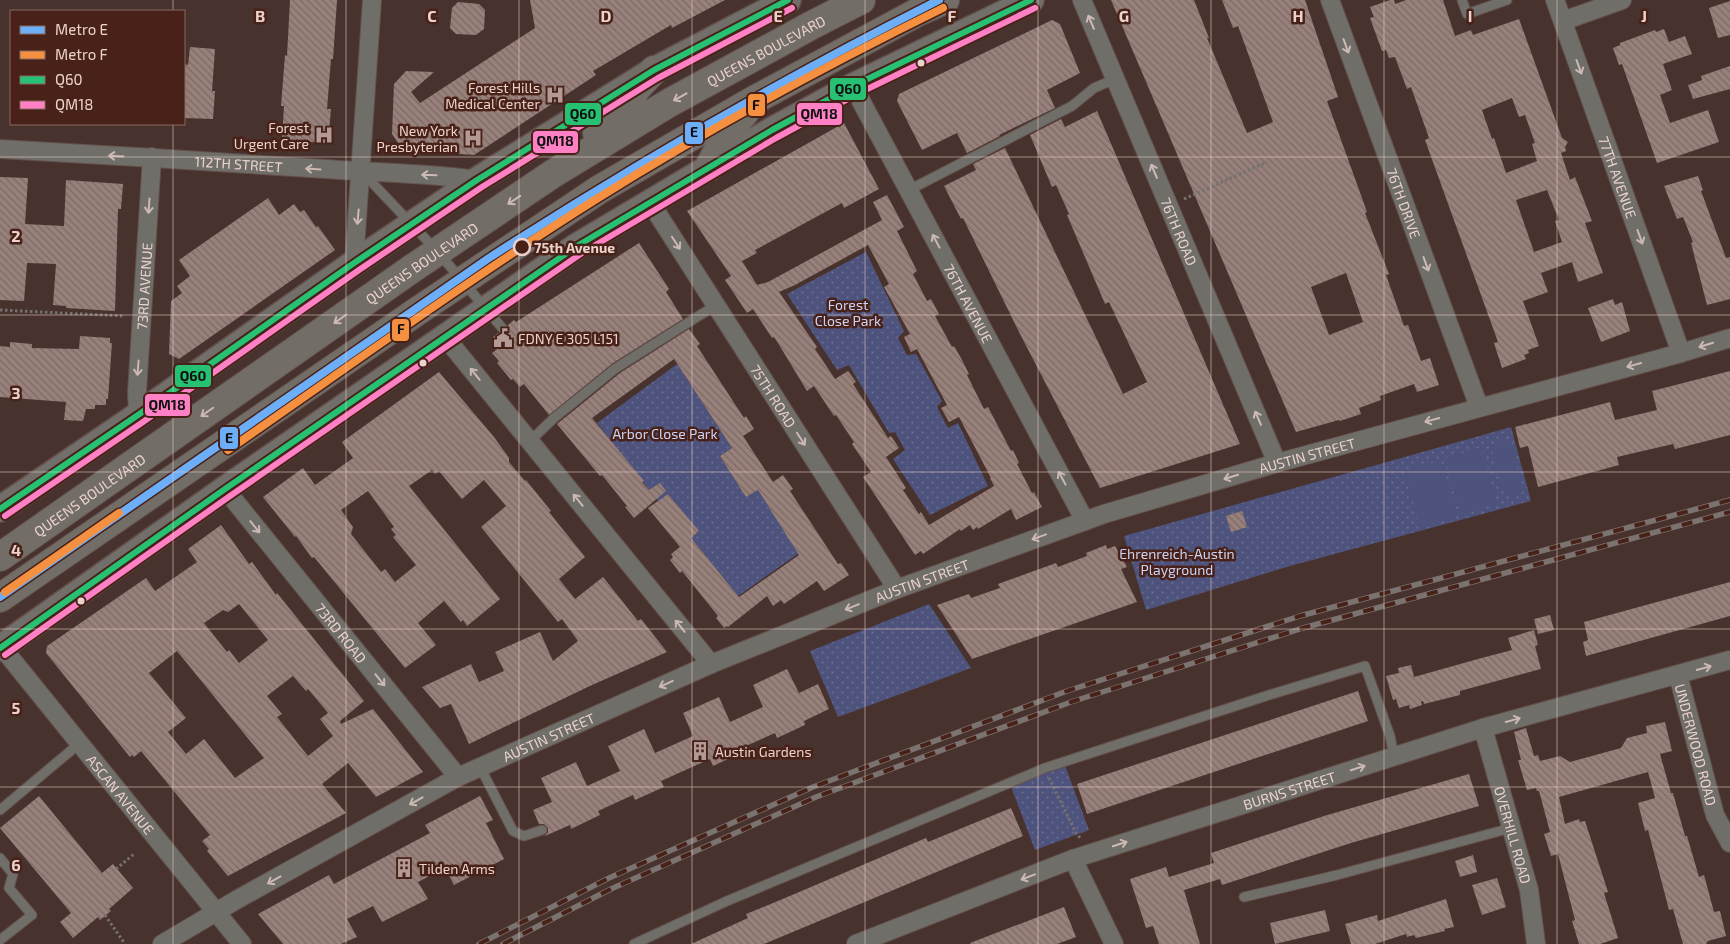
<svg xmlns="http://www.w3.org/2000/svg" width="1730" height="944" viewBox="0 0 1730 944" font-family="'Exo 2',sans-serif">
	<defs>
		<pattern id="grass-dots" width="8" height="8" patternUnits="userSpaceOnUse" patternTransform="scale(1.25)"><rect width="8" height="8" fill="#4e537d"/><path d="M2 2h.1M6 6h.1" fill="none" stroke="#686b8e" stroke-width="1.8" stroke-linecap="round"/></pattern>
		<pattern id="building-back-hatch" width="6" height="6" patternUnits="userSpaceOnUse" patternTransform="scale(1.25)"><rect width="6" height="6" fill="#98807b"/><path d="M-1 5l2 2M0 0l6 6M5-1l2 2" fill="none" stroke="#7c6965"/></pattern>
	</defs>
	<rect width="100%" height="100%" fill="#48322d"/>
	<g fill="url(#grass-dots)">
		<path d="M866,252l38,79 -6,7 9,17 9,-1 26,47 -5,6 11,21 10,-5 30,63 -58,29 -37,-56 12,-9 -10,-18 -6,1 -40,-68 -12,5 -50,-76z"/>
		<path d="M677,364l55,84 -12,8 26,41 12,-7 41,63 -61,43 -47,-58 8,-7 -31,-37 -10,7 -61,-78z"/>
		<path d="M1511,427l20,74 -241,65 -144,44 -22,-74z"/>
		<path d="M929,604l42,64 -133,49 -28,-66z"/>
		<path d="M1064,763l25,67 -54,20 -25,-66z"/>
	</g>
	<g fill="#4e537d">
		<path d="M1511,440l12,52 -19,4 -13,-51z"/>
		<path d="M1482,447l15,56 -36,11 -16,-56z"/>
		<path d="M1441,460l16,56 -37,11 -16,-56z"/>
	</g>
	<g fill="url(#building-back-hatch)" fill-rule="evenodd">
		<path d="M290,0h47l-4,59h-2l-4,50h4l-3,34 -46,-3 2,-34h-3l4,-51 2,1z"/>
		<path d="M530,0h195l-53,28 -1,-3 -78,46 3,4 -122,80 -71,-5 -11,-16 2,-50 12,-13 28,1 -23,20 9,11 115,-75z"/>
		<path d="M1111,0h83l15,38h-2l40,95 26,-11 -35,-96 -5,2 -11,-28h83l33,97 -11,4 40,111 -2,1 24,61 -3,1 18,51 4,-1 13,36 9,-3 9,27 -22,7 -3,-8 -34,12 1,4 -22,8 2,6 -21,7 -1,-1 -43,12zM1346,273l17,49 -34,13 -18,-48z"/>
		<path d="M1390,0h4l1,4 11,-4h37l12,36 16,-6 2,5 46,-16 43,119 6,4 -3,5 1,4 -5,2 9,27 5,-3 17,44 -7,2 18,50 -25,9 -6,-20 -31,11 7,19 -25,9 16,45 -11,4 1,3 -5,2 2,4 -24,9 -8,-25 4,-1 -73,-202 4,-2 -18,-51 -4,2 -12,-32 -6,1 -3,-8 -4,1 -12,-33 4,-1 -4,-10zM1512,98l7,19 6,-2 10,28 -3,1 5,17 -31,12 -12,-35 -2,1 -10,-29zM1547,190l12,30 -4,1 7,21 -28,10 -18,-52z"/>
		<path d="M1730,1v34l-12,3 -9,-30z"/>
		<path d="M458,2l21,2 6,6 -1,19 -8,6 -20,-1 -6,-6 2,-20z"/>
		<path d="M1052,20l8,4 20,49 -33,17 8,18 -56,27 1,1 -33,17 -10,-20 -35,17 -25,-49 2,-7z"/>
		<path d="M1664,29l5,13 16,-6 7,18 -29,10 9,26 -12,5 10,28 38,-13 11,32 -62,21 -35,-99 -3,1 -6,-17 7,-3v-2l35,-13 1,2z"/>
		<path d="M190,47l25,2 -3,42h3l-2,28 -29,-1v-54l4,1z"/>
		<path d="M1730,66v23l-37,10 -5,-14 14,-5 -1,-4z"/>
		<path d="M1097,111l143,333 -140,44 -80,-154 -57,-116 -2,1 -17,-33 32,-16 -3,-6 32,-16 118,246 24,-12 -38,-80 -4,2 -38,-89 2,-1 -13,-29 -4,2 -22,-52 31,-16 4,8z"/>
		<path d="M844,123l35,66 -35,19 -2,-5 -87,47 2,3 -15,8 15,24 11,-3 114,-62 -9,-18 14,-7 17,32 -7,4 20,40 -4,3 14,27 4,-2 8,15 -4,2 17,31 2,-1 7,12 8,16 -2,1 17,34 4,-2 23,44 2,-1 6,13 -2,1 15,29 2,-1 8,15 -26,13 -5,-11 -33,20 -1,-2 -4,3 -3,-5 -9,6 -1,-2 -37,25 -2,-3 -6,4 -52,-78 8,-5 -19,-28 2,-2 -18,-27 -2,1 -20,-30 -7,5 -26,-43 -7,-11 -2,1 -19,-29 -6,4 -22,-33 6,-4 -44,-65zM868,245l21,39 -5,3 26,47 -6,3 7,15 6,-3 30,56 -6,3 8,14 10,-5 32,61h-1l4,8 -65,39 -8,-13 -2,2 -16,-24 3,-2 -20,-31 13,-9 -8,-12 -3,2 -35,-54 3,-2 -8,-11 -13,8 -20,-30 2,-2 -38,-55 16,-7z"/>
		<path d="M1698,176l5,14 -2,1 25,67 4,-1v42l-23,6 -16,-62 2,-1 -10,-25 -6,2 -13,-33z"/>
		<path d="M0,177l28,1 -3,46 39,2 2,-46 57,4 -2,25h-3l-3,102 -49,-3v-2l-13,-1 3,-41 -29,-1 -3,38 -24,-1z"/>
		<path d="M268,198l11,17 15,-11 6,8 4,-2 12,17 2,-1 17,24 -156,109 -10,-5 2,-53 11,-8 -5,-7 13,-10 -11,-16z"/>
		<path d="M639,243l30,46 -3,3 17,27 -70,44 -64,52 -25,-31 -4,3 -7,-8 -2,1 -14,-17 2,-2 -7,-8 9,-7 -8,-9 5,-4 3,2 6,-1 2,-3 -1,-6 6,-5 2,2z"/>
		<path d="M1613,299l2,6 7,-3 8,29 -29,11 -13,-34z"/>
		<path d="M689,329l11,15 -3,2 47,72 2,-2 8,13 -11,7 30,46 10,-7 10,14 -3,2 48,73 3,-1 8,12 -25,16 -7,-10 -33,23 -3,-4 -8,6 -6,-10 -39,31 -1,-1 -3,2 -8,-10 2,-2 -36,-45 -2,2 -10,-13 3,-3 -2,-3 9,-7 -32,-39 20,-14 31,37 -8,7 48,59 60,-42 -41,-65 -12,7 -9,-14 -17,-27 12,-8 -58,-89 -82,59 52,63 -2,1 7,8 11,-7 6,8 -32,27 -9,-11 2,-1 -25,-31 -2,1 -43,-52 63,-51z"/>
		<path d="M80,336l30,2v5h2l-4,56h-2v6h-11v4h-9l-3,12 -19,-1 2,-18 -66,-5v-51l10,1v-5l22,2v4l47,1z"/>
		<path d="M1730,371v64l-55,14 -2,-5 -56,13 2,8 -81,22 -10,-41 -8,2 -5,-21 95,-25 5,18 42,-10 -5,-19z"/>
		<path d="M439,372l55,65 15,21v4l16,19 1,-1 25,31 -2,1 36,45 -26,22 16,20 28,-22 35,44 3,-2 26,33 -75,33 -123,59 -18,-40 -11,4 -18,-21 49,-23 8,18 25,-11 -9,-19 45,-20 13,29 25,-20 -16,-22 -4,3 -77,-95 25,-21 -22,-26 -22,19 -23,-28 -4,3 -3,-4 -23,16 91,113 -33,27 -4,-6 -2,2 -17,-21 -26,22 18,22 -31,23 -91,-111 -2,1 -16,-22 -1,1 -32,-40 40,-29 12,17 38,-27 -11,-16zM368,491l26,36 -3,2 5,6 -3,2 23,28 -21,17 -10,-13 -4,3 -30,-38 2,-7 -12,-17z"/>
		<path d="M1242,511l5,16 -16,5 -5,-16z"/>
		<path d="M221,525l28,39 3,-2 24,33 1,-2 87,108 -24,20 1,3 32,-15 50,63 -47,25 -28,-34 -26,21 24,29 -118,63 -21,-25 2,-2 -7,-8 8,-6 -69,-84 -7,6 -2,-2 -2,2 -84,-104 1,-7 99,-68 9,13 42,-29 -9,-13zM239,604l29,36 -29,23 -10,-13 -2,2 -23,-29 19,-13 5,2zM177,651l87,107 -29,20 -31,-39 -18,15 -18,-22 18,-14 -37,-45zM293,676l13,15 2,-2 20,24 -8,6 13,17 -25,20 -31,-39 5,-3 -15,-18z"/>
		<path d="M1106,545l1,4 8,-3 12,21 -6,2 16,33 -165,57 -35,-54 32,-11 2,4 29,-10 -2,-4 58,-21 2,4 29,-11 -1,-3z"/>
		<path d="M1730,582v34l-144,40 -3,-14 5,-2 -4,-18z"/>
		<path d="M1550,615l4,15 -16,4 -4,-15z"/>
		<path d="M1534,630l4,15 -3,1 6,23 -81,22v4l-36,9 -1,-3 -2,1 1,3 -12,4 -1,-4 -10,3 -3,-9 -3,1 -7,-24 13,-3 -1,-5 13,-3 3,12 64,-18 34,-9 -4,-12z"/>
		<path d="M787,669l12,24 19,-9 11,25 -25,12 1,4 -28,13 -2,-5 -36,16 2,4 -28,13 -3,-7 -49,22 3,6 -29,13 -2,-5 -35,16 2,4 -29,14 -1,-4 -25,11 3,-4v-4l-4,-4h-5l-6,-14 19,-8 -11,-24 35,-16 11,24 33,-15 -12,-25 36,-17 11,24 38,-17 -10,-23 36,-16 11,25 33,-15 -10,-22z"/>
		<path d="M1358,691l10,30 -281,93 -10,-30z"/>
		<path d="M1665,722l7,29 -12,3 11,39h2l12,43h2l12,41 5,-2 10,37 6,-1 6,25 -18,5 -2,3h-23l-10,-35 -4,1 -21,-80 -3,1 -7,-28 17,-5 -7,-26 -89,25 6,27 14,-5 1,3 5,-1 23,71 -4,1 14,45 -18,6h-21l-7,-23 3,-1 -17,-66 -7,2 -7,-22 6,-2 -11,-41h-2l-1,-3 -9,2 -9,-30h3l-7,-28 12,-4 8,28 4,-1 2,6 20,-5 10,6 51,-14 6,-10 20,-5 -1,-7z"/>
		<path d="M1469,774l10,32 -128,37 -129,42 -2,-6 -36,11 16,54h-41l-6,-18 -7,2 -16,-49 36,-12 3,10 45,-14 -3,-10 113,-37z"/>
		<path d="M39,796l63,77 11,-9 20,24 -24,21 2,2 -11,9 -2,-3 -25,21 -13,-16 11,-9 -71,-85z"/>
		<path d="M480,796l13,24 -7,3 18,36 -50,26 -9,-17 -27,14 10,17 -46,23 -9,-16 -26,13 10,18 -16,7h-58l-25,-30 71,-39 5,9 96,-51 -5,-8z"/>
		<path d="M1011,808l12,28 -259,108h-73l57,-26 -2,-4 32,-13 148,-63 2,4z"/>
		<path d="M1473,855l4,17 -17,5 -5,-16z"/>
		<path d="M1497,878l9,29 -24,8 -10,-30z"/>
		<path d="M1446,899l8,28 -10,2 1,2 -29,7 -2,-3 -7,2 -1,-3 -31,10h-24l-6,-20 32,-9 1,6z"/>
		<path d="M1064,907l12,30 -19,7h-86l-1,-1z"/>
		<path d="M1325,910l5,21 -55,13 -5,-21z"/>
	</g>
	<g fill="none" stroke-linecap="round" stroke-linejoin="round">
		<g stroke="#63504c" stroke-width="11">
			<g id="lane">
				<path d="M1462,0l5,14 40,-14"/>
				<path d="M363,173l74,78 66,78"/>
				<path d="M909,190l163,-84 22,-18 21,-9"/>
				<path d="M530,441l24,-23 62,-50 100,-63"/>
				<path d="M480,767l33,64 11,5 18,-6"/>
				<path d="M0,810l80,-67"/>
				<path d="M0,858l13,16 -4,14 23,27 -32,25"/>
				<path d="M1244,897l93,-22 174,-47"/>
				<path d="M634,944l93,-43 318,-133 224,-73 96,-29 25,70 4,21"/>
			</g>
		</g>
		<g stroke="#63504c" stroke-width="20">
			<g id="street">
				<path id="s1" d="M1082,0l195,463"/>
				<path id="s2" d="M1330,0l149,407"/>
				<path id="s3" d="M1555,0l126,353"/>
				<path d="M1563,21l59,-21"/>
				<path id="s4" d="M853,86l232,435"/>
				<path id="s5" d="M0,149c109,6 217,13 326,20 50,4 101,4 151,11"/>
				<path id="s6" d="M650,202l247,387"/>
				<path d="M354,263l18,-263"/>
				<path d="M445,337l266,327"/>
				<path id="s7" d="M138,415l-1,-23 15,-235"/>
				<path id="s8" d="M225,489l233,288"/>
				<path id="s9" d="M0,645l242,299"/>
				<path id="s10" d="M1678,675l37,140 15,28"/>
				<path id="s11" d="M1483,728l46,162 7,54"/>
				<path d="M1073,859l41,85"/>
				<path id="s12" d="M162,944l76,-45 220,-122 253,-113 186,-75 207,-75 173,-51 404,-110 49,-15"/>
				<path id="s13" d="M856,944l217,-85 410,-131 247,-68"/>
			</g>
		</g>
		<g stroke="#63504c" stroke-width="28">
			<g id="secondary">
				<path d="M0,509l138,-94 216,-152 123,-83 177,-110 134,-70"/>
				<path d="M0,648l225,-159 352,-243 195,-116 81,-44 178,-86"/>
			</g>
		</g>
		<g stroke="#63504c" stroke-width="30">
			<g id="primary">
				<path d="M597,133l33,-30 5,-13 19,-20"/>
				<path d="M709,167l17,-32 19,-23"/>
				<path id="s14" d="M0,557l413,-289 141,-95 115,-70 143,-78 49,-25"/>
				<path d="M0,598l422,-290 178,-119 156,-90 162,-87 27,-12"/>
			</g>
		</g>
		<g stroke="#75716e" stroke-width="3" stroke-dasharray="2.5 2.5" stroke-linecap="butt">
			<path d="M1184,199l83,-37"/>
			<path d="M0,310l124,6"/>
			<path d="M1049,778l27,55 5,6"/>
			<path d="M116,869l18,-15"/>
			<path d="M105,915l20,29"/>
		</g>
		<use href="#lane" stroke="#6f6e69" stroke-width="9"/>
		<use href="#street" stroke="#6f6e69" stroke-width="18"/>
		<use href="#secondary" stroke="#726e69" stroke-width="25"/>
		<use href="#primary" stroke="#726d67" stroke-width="28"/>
		<g stroke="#7b7370" stroke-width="5.5">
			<g id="rail">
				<path d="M479,944l130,-66 204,-91 254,-96 233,-75 430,-116"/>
				<path d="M503,944l108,-55 205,-92 255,-95 232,-74 427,-116"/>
			</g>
		</g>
		<use href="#rail" stroke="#482118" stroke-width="4" stroke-dasharray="11" stroke-linecap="butt"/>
		<g stroke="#482118" stroke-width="10">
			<g id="bus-1">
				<path d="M0,509l138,-94 216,-152 123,-83 177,-110 134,-70"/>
				<path d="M0,648l225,-159 352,-243 195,-116 81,-44 178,-86"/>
			</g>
		</g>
		<g stroke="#482118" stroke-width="10">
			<g id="bus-2">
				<path d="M5,516l138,-94 216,-152 123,-83 176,-109 134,-70"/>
				<path d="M5,655l225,-159 352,-243 194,-115 81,-44 178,-86"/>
			</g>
		</g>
		<use href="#bus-1" stroke="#26c172" stroke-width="6"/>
		<use href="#bus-2" stroke="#ff80c5" stroke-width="6"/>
		<g stroke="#482118" stroke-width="11">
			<path id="metro-1" d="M0,597l489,-339c146,-94 295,-180 450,-258"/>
		</g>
		<g stroke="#482118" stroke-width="11">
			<g id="metro-2">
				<path d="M228,450c123,-85 244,-173 370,-252 112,-70 227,-132 345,-190"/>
				<path d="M5,592l114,-79"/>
			</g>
		</g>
		<use href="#metro-1" stroke="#6daef8" stroke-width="8"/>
		<use href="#metro-2" stroke="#f59040" stroke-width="8"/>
	</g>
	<defs><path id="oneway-shaft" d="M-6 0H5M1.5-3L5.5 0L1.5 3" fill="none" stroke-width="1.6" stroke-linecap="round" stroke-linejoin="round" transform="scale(1.25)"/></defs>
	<g stroke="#cdb9b3">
		<use href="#oneway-shaft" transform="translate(1091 22) rotate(-113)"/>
		<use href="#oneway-shaft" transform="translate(1346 46) rotate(70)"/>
		<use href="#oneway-shaft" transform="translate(1579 67) rotate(70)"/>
		<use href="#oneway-shaft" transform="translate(116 156) rotate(-177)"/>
		<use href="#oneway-shaft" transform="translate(313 169) rotate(-176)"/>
		<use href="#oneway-shaft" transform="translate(1154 171) rotate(-113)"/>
		<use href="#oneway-shaft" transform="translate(429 175) rotate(-178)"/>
		<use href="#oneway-shaft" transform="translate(149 206) rotate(94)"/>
		<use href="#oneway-shaft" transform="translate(358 217) rotate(95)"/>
		<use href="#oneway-shaft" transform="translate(1640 237) rotate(70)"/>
		<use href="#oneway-shaft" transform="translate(936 241) rotate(-118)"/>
		<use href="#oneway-shaft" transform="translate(676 243) rotate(57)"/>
		<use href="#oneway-shaft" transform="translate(1426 264) rotate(70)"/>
		<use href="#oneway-shaft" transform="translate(1706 345) rotate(163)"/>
		<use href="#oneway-shaft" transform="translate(1634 365) rotate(165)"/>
		<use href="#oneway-shaft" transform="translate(138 368) rotate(94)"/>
		<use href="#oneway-shaft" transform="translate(475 374) rotate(-129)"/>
		<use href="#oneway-shaft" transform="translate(1258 418) rotate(-113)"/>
		<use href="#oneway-shaft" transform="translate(1432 420) rotate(165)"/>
		<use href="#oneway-shaft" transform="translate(801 439) rotate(57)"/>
		<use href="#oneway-shaft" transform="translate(1231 477) rotate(163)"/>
		<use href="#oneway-shaft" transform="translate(1062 478) rotate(-118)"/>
		<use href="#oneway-shaft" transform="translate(578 500) rotate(-129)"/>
		<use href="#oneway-shaft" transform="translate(255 527) rotate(51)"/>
		<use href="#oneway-shaft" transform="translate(1039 537) rotate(160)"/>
		<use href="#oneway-shaft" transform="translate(852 607) rotate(158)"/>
		<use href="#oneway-shaft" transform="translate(680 626) rotate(-129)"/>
		<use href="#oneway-shaft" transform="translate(1704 668) rotate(-15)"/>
		<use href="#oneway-shaft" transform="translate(380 680) rotate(51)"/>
		<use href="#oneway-shaft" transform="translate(666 684) rotate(156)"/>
		<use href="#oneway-shaft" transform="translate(1513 720) rotate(-15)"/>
		<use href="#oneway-shaft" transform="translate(1358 768) rotate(-18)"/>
		<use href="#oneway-shaft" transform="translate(416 801) rotate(151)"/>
		<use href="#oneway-shaft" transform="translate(1120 844) rotate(-18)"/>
		<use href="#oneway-shaft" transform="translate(1028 877) rotate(159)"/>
		<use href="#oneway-shaft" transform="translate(274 880) rotate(151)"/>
	</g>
	<g stroke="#ceb9b3">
		<use href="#oneway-shaft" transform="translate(680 97) rotate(151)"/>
		<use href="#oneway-shaft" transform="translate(514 200) rotate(146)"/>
		<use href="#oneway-shaft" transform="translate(340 319) rotate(145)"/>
		<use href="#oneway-shaft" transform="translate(207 412) rotate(145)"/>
	</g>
	<path fill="none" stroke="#ecd2cc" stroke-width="1" stroke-opacity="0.55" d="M173,0v11M346,0v944M519,0v944M692,0v944M865,0v944M1038,0v944M1211,0v944M1384,0v944M1557,0v944M173,124v820M0,157h1730M0,315h1730M0,472h1730M0,629h1730M0,787h1730"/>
	<defs>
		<g id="hospital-bare" transform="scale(1.5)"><path d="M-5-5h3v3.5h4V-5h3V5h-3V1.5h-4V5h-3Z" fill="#b39a94" stroke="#482118" stroke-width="2.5" paint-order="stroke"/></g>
		<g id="civic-bare" transform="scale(1.5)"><path d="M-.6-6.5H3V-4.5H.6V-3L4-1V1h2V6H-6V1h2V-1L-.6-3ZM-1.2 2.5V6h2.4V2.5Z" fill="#b39a94" stroke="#482118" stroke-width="2.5" paint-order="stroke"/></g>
		<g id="building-bare" transform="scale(1.5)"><path d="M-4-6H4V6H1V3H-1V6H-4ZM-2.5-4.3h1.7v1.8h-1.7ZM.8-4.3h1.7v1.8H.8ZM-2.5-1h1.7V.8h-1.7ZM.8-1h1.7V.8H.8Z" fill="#b39a94" stroke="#482118" stroke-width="2.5" paint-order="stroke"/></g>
	</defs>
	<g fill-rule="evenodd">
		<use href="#hospital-bare" x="555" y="95"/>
		<use href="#hospital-bare" x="324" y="135"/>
		<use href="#hospital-bare" x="473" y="138"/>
		<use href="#civic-bare" x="503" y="338"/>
		<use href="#building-bare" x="700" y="751"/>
		<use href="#building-bare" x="404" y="868"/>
	</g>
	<g fill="#ecd2cc" stroke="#482118" stroke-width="2">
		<circle cx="921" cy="63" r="4.5"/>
		<circle cx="423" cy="363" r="4.5"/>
		<circle cx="81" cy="601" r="4.5"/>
	</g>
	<circle fill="#482118" stroke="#ecd2cc" stroke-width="2.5" cx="522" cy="247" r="8"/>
	<g text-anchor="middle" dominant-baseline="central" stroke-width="5" stroke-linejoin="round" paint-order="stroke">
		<g font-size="14" fill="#ecd2cc" stroke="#482118">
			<text stroke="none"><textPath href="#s14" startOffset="919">QUEENS BOULEVARD</textPath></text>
			<text stroke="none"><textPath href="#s5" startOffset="239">112TH STREET</textPath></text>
			<text stroke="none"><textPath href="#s3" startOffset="188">77TH AVENUE</textPath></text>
			<text stroke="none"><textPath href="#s2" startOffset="216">76TH DRIVE</textPath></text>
			<text stroke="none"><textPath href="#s1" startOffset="251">76TH ROAD</textPath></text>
			<text stroke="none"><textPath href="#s14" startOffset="514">QUEENS BOULEVARD</textPath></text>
			<text stroke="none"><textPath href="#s7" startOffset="129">73RD AVENUE</textPath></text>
			<text stroke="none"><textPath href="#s4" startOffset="246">76TH AVENUE</textPath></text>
			<text stroke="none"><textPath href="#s6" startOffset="230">75TH ROAD</textPath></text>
			<text stroke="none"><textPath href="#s12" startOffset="1249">AUSTIN STREET</textPath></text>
			<text stroke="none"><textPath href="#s14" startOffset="109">QUEENS BOULEVARD</textPath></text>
			<text stroke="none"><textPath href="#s12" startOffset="844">AUSTIN STREET</textPath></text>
			<text stroke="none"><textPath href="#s8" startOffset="185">73RD ROAD</textPath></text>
			<text stroke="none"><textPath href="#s12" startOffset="439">AUSTIN STREET</textPath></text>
			<text stroke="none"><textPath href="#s10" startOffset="72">UNDERWOOD ROAD</textPath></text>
			<text stroke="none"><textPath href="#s13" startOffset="460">BURNS STREET</textPath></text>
			<text stroke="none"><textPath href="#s9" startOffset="192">ASCAN AVENUE</textPath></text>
			<text stroke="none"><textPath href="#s11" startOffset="111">OVERHILL ROAD</textPath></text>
		</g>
		<g font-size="14" fill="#ecd2cc" stroke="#482118" text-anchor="end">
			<text x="540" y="87">Forest Hills<tspan x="540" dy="16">Medical Center</tspan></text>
			<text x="309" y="127">Forest<tspan x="309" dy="16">Urgent Care</tspan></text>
			<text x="458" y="130">New York<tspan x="458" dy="16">Presbyterian</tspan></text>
			<text x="518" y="338" text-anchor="start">FDNY E 305 L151</text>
			<text x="715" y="751" text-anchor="start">Austin Gardens</text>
			<text x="419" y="868" text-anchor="start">Tilden Arms</text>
		</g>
		<g font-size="14" font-weight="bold" fill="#ecd2cc" stroke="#482118" text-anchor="start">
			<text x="534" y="247">75th Avenue</text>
		</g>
		<g font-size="14" fill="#ccd4f6" stroke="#482118">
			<text x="848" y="304">Forest<tspan x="848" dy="16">Close Park</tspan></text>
			<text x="665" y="433">Arbor Close Park</text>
			<text x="1177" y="553">Ehrenreich-Austin<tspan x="1177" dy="16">Playground</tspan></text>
		</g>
	</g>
	<g font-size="16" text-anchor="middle" font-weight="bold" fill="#ecd2cc" stroke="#482118" stroke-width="5" stroke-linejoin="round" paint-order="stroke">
		<text x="260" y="22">B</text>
		<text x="432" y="22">C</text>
		<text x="606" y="22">D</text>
		<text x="778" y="22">E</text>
		<text x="952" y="22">F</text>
		<text x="1124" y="22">G</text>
		<text x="1298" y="22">H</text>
		<text x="1470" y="22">I</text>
		<text x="1644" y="22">J</text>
		<text x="16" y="242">2</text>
		<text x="16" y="399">3</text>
		<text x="16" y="556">4</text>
		<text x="16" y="714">5</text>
		<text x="16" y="871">6</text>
	</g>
	<g stroke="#482118" stroke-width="2">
		<rect x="829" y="77" width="38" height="24" rx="5" fill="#26c172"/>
		<rect x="747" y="93" width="19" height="24" rx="5" fill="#f59040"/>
		<rect x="564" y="102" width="38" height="24" rx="5" fill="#26c172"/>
		<rect x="796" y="102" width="47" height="24" rx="5" fill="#ff80c5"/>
		<rect x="684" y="121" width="20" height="24" rx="5" fill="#6daef8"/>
		<rect x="532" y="130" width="47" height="24" rx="5" fill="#ff80c5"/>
		<rect x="391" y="318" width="19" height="24" rx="5" fill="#f59040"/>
		<rect x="174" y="364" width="38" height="24" rx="5" fill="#26c172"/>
		<rect x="144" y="393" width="47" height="24" rx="5" fill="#ff80c5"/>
		<rect x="219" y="426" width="20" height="24" rx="5" fill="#6daef8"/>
	</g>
	<g font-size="14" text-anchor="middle" font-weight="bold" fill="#111">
		<text x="848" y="94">Q60</text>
		<text x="756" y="110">F</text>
		<text x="583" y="119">Q60</text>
		<text x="819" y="119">QM18</text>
		<text x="694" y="137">E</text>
		<text x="555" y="146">QM18</text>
		<text x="401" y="334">F</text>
		<text x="193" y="381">Q60</text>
		<text x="167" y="410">QM18</text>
		<text x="229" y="443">E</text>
	</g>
	<rect x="10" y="10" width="175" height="115" fill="#482118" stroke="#8a6860"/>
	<rect x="20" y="26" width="25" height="8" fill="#6daef8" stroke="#8a6860"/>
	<text x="55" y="35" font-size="15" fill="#ecd2cc">Metro E</text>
	<rect x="20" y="51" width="25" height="8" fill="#f59040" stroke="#8a6860"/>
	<text x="55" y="60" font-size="15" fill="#ecd2cc">Metro F</text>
	<rect x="20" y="76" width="25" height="8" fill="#26c172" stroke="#8a6860"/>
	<text x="55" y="85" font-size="15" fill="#ecd2cc">Q60</text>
	<rect x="20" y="101" width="25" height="8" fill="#ff80c5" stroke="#8a6860"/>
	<text x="55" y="110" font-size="15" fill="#ecd2cc">QM18</text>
</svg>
